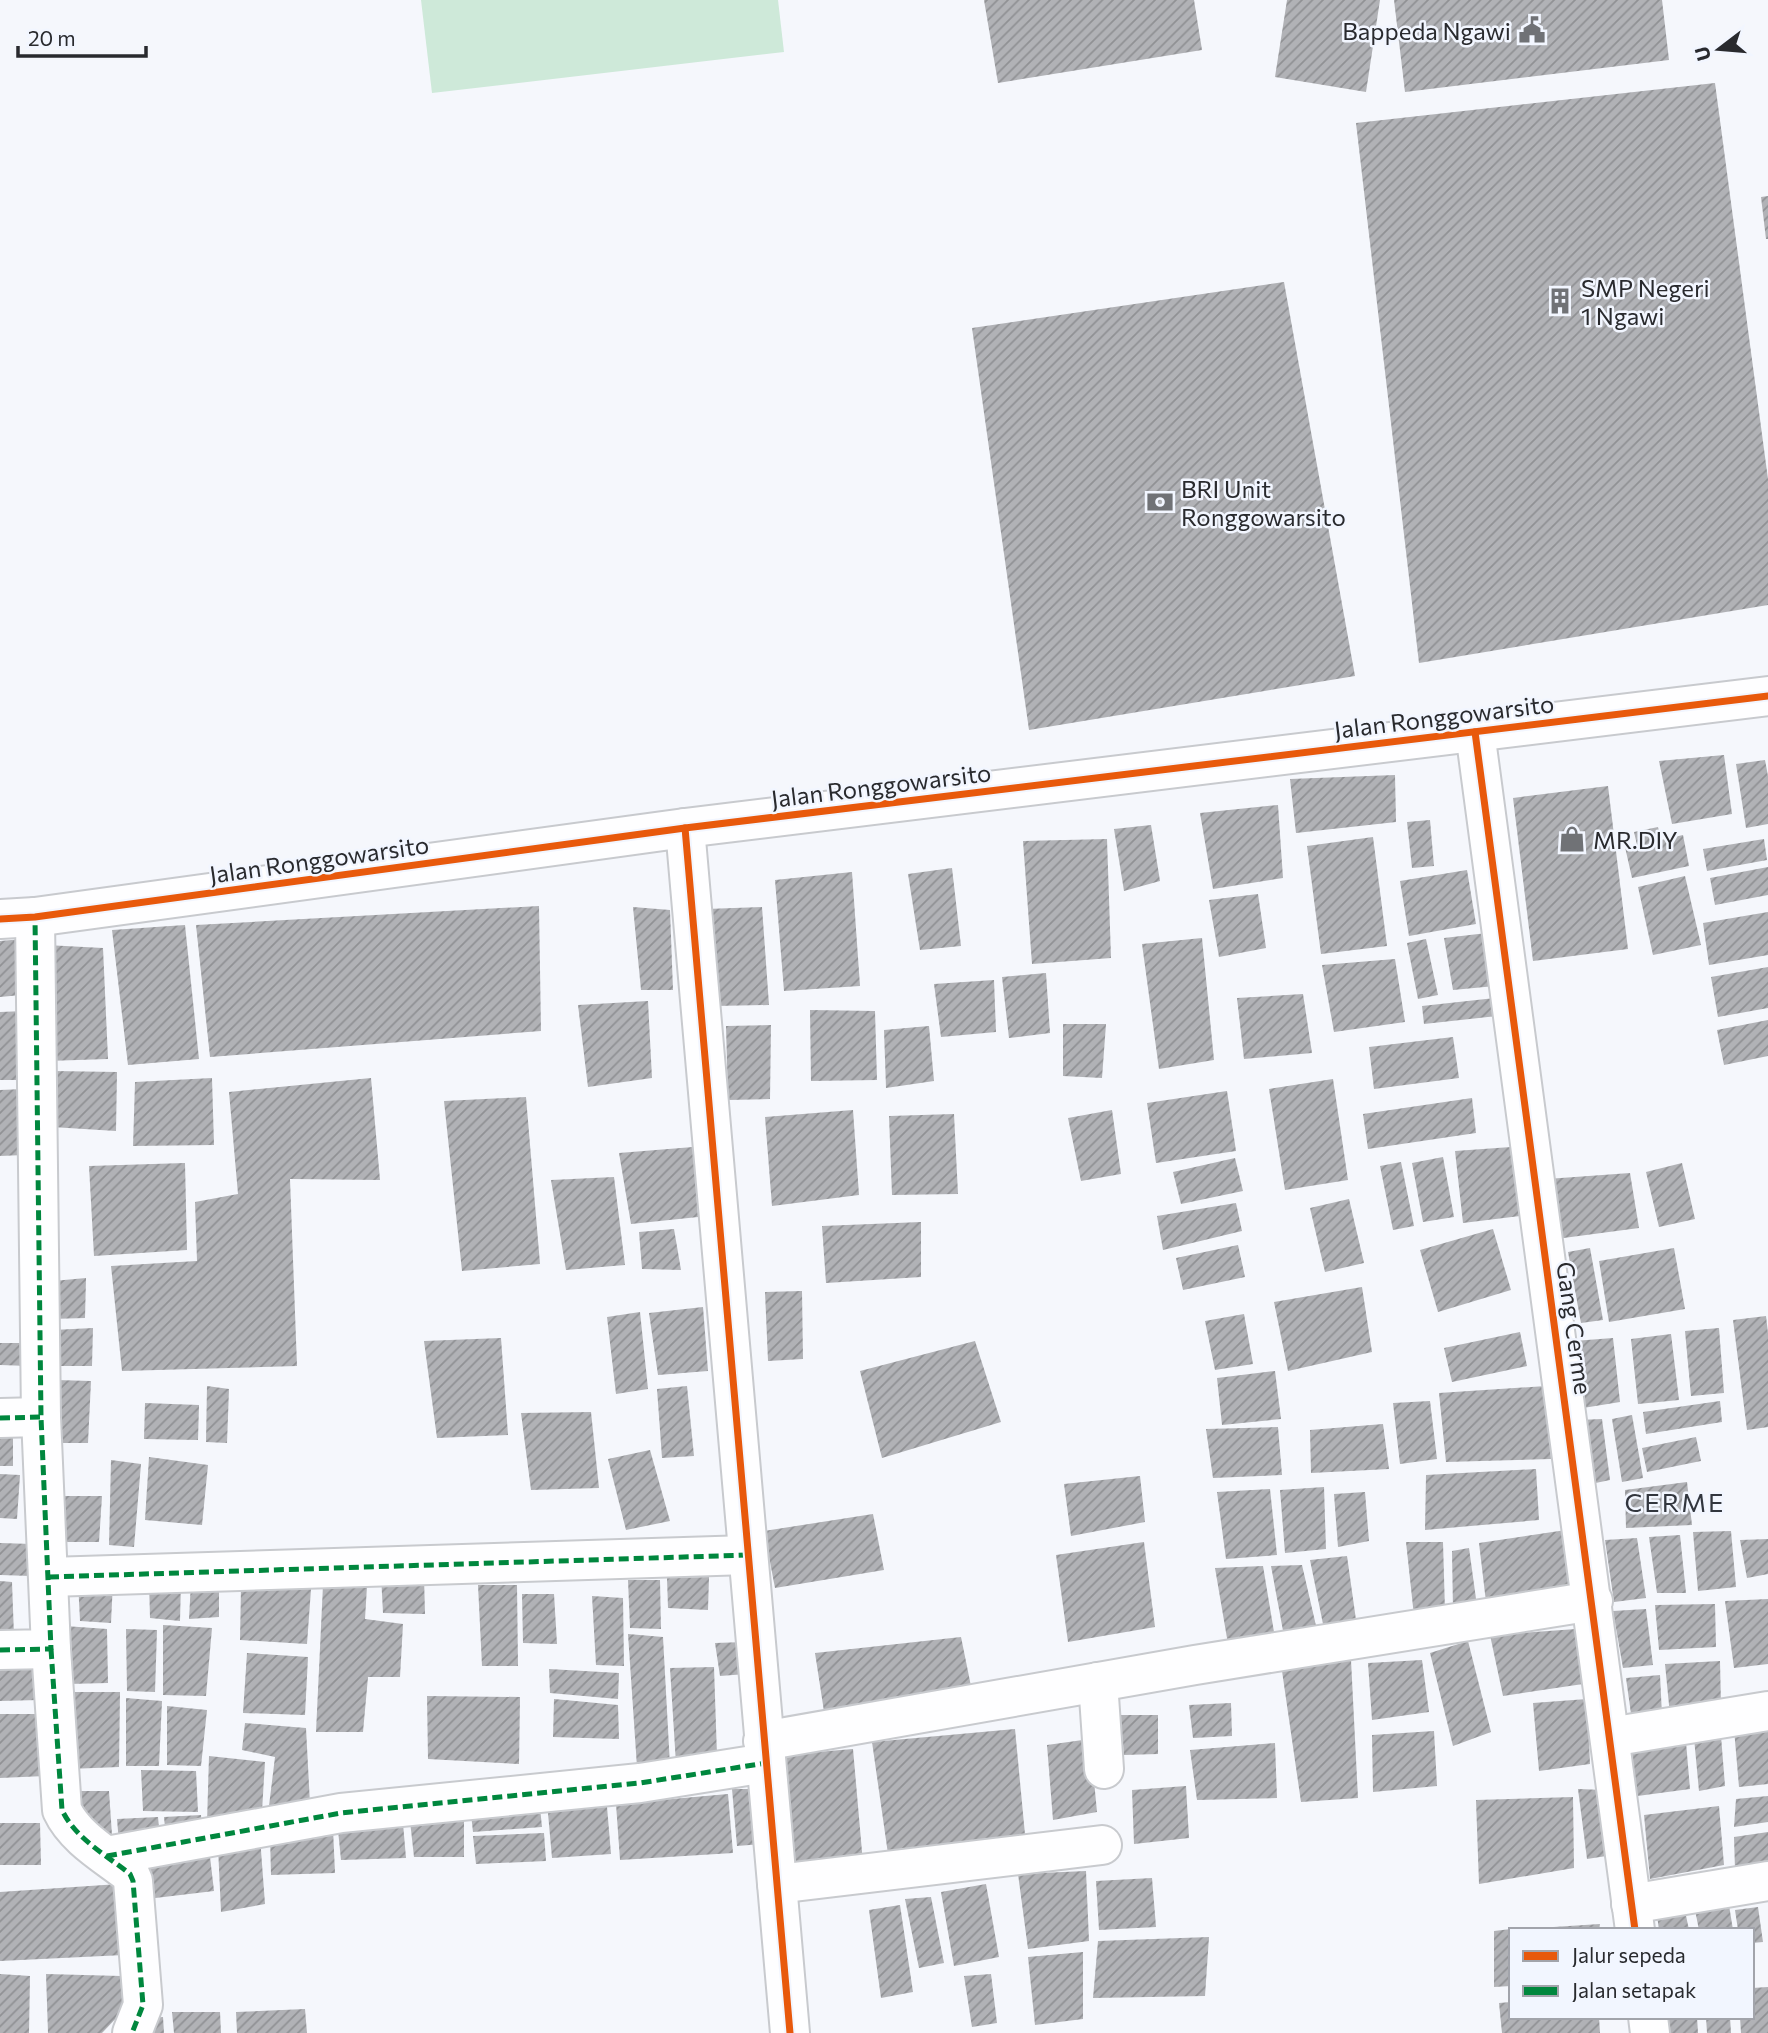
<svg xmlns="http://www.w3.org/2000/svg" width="1768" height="2033" viewBox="0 0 1768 2033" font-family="Commissioner,sans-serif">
	<defs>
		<pattern id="building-hatch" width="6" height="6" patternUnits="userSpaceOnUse" patternTransform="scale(1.75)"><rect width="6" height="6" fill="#b1b2b6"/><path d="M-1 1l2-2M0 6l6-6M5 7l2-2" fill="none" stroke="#909194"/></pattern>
	</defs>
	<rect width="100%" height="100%" fill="#f5f7fc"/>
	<path fill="#cee9d9" d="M421,0h357l6,52 -352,41z"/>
	<g fill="url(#building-hatch)">
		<path d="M984,0h210l8,50 -204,33z"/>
		<path d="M1287,0h93l-14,92 -91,-15z"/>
		<path d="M1394,0h268l7,60 -264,32z"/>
		<path d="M1715,83l53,396v126l-349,58 -63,-540z"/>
		<path d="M1768,196v43h-2l-5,-42z"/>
		<path d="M1284,282l71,394 -326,54 -57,-402z"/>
		<path d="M1724,755l8,59 -60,10 -13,-63z"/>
		<path d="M1765,760l3,16v48l-22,4 -10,-64z"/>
		<path d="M1395,775l1,47 -100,11 -6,-54z"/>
		<path d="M1608,786l20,163 -95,12 -20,-163z"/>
		<path d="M1278,805l5,73 -70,11 -13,-76z"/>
		<path d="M1430,820l4,46 -22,2 -5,-46z"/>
		<path d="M1151,825l9,56 -36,10 -10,-62z"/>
		<path d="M1658,827l3,13 22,-5 6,31 -57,12 -7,-31 12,-2 -3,-13z"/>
		<path d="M1373,837l14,109 -66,8 -14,-108z"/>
		<path d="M1107,839l4,119 -79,6 -9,-123z"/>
		<path d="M1764,839l3,21 -60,11 -4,-22z"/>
		<path d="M1768,867v28l-53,10 -5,-27z"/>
		<path d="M952,868l9,78 -41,4 -12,-76z"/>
		<path d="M1467,870l9,54 -67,12 -9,-55z"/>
		<path d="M852,872l8,114 -76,5 -9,-111z"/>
		<path d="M1685,876l16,69 -48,10 -15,-68z"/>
		<path d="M1258,894l8,54 -47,9 -10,-57z"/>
		<path d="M539,906l2,125 -331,26 -14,-132z"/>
		<path d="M633,907l37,3 3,80h-32z"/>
		<path d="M762,907l7,98 -54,1 -9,-97z"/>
		<path d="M1768,912v43l-59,10 -6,-42z"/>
		<path d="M185,925l14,134 -71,6 -16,-135z"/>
		<path d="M1487,933l8,53 -42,4 -9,-52z"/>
		<path d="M1202,938l12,122 -55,9 -17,-125z"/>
		<path d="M23,939l-2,56 -21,2v-56z"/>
		<path d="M1426,939l12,56 -20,4 -11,-56z"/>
		<path d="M46,945l57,3 5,111 -61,2z"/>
		<path d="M1395,959l10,63 -71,10 -12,-67z"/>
		<path d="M1768,967v41l-50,9 -7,-40z"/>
		<path d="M1046,973l4,60 -41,5 -7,-61z"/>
		<path d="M994,980l2,52 -55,5 -7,-53z"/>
		<path d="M1303,994l9,59 -68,6 -7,-61z"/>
		<path d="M1495,998l2,18 -73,8 -2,-18z"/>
		<path d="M648,1001l4,77 -64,9 -10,-82z"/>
		<path d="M810,1010l65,1 2,69 -66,1z"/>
		<path d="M25,1011l-3,69h-22v-68z"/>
		<path d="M1768,1020v36l-44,9 -7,-35z"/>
		<path d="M1063,1024h43l-4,54 -39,-2z"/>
		<path d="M771,1025l-1,74 -42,1 -2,-74z"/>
		<path d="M929,1026l5,55 -48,7 -2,-58z"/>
		<path d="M1453,1037l6,41 -85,11 -5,-42z"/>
		<path d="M53,1071l64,1 -1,59 -64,-4z"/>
		<path d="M212,1078l2,67 -81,1 2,-64z"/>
		<path d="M371,1078l9,102 -90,-1 7,187 -175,5 -11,-105 86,-5 -2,-59 43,-8 -9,-102z"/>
		<path d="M1333,1079l15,101 -63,10 -16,-101z"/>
		<path d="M24,1089v66l-24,1v-66z"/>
		<path d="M1227,1091l9,60 -80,12 -9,-60z"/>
		<path d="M526,1097l14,167 -78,7 -18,-170z"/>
		<path d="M1472,1098l4,35 -108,16 -5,-35z"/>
		<path d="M853,1110l6,85 -87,11 -7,-89z"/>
		<path d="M1112,1110l9,64 -40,7 -13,-63z"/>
		<path d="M954,1114l4,80 -66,1 -3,-79z"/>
		<path d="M693,1147l5,70 -67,7 -12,-71z"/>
		<path d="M1511,1147l9,69 -57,7 -8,-72z"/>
		<path d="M1443,1157l11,60 -31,5 -11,-59z"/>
		<path d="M1235,1158l8,33 -62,13 -8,-32z"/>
		<path d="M1401,1162l13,64 -21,4 -13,-64z"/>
		<path d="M185,1163l2,87 -93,6 -5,-90z"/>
		<path d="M1682,1163l13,56 -36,8 -13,-55z"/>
		<path d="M1630,1173l9,55 -83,11 -9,-60z"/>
		<path d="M614,1177l11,88 -59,5 -15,-90z"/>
		<path d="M1349,1199l15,64 -39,9 -15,-64z"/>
		<path d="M1236,1203l6,28 -79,19 -6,-34z"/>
		<path d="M921,1222v55l-95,6 -4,-57z"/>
		<path d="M674,1229l7,41 -39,-1 -3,-37z"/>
		<path d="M1493,1229l18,61 -73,22 -18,-62z"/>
		<path d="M1238,1245l7,32 -62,13 -7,-32z"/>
		<path d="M1590,1248l13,72 -22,3 -13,-71z"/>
		<path d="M1674,1248l11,61 -76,13 -10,-61z"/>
		<path d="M86,1278l-1,40 -34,1 2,-38z"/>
		<path d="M1362,1287l10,65 -84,19 -14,-69z"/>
		<path d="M802,1291l1,68 -35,2 -3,-69z"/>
		<path d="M703,1307l5,64 -50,4 -9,-62z"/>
		<path d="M640,1312l8,77 -32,5 -9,-77z"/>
		<path d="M1244,1314l9,50 -38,6 -10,-49z"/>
		<path d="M1766,1316l2,17v94l-21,3 -14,-110z"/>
		<path d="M93,1328l-1,38h-41l2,-36z"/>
		<path d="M1719,1328l5,65 -33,3 -6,-65z"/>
		<path d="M1520,1332l7,34 -75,16 -8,-34z"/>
		<path d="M1671,1334l8,66 -41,4 -7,-65z"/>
		<path d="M501,1338l7,97 -71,3 -13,-97z"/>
		<path d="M1613,1338l7,64 -37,6 -9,-67z"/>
		<path d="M975,1341l26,81 -119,36 -22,-87z"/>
		<path d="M0,1343h28l1,23 -29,-1z"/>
		<path d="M1275,1371l6,48 -59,6 -5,-47z"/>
		<path d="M56,1380l35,1 -3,62h-35z"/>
		<path d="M207,1386l22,3 -2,54 -21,-1z"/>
		<path d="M687,1386l7,70 -32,2 -5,-69z"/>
		<path d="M1546,1386l5,73 -105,3 -7,-69z"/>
		<path d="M1430,1401l7,58 -37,5 -7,-61z"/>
		<path d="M1720,1401l2,21 -76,12 -3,-22z"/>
		<path d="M145,1403l54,2 -1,35 -54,-1z"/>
		<path d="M591,1412l8,76 -68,2 -10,-77z"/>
		<path d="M1632,1415l11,63 -21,4 -10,-63z"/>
		<path d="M1602,1419l8,61 -24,5 -8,-65z"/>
		<path d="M1383,1424l6,45 -78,4 -1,-43z"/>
		<rect x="0" y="1425" width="13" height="41"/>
		<path d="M1278,1427l4,48 -69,3 -7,-49z"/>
		<path d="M1696,1437l5,24 -54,11 -5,-24z"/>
		<path d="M650,1450l20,71 -44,9 -18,-71z"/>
		<path d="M149,1457l59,8 -6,60 -57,-5z"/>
		<path d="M111,1460l30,4 -7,83 -25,-2z"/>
		<path d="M1536,1469l3,51 -114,10 1,-55z"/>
		<path d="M0,1474l20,1 -3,44 -17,-1z"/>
		<path d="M1140,1476l5,46 -74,14 -7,-52z"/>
		<path d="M1687,1482l5,43 -66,3 -1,-38z"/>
		<path d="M1324,1487l2,62 -41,4 -5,-63z"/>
		<path d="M1270,1489l7,66 -51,4 -9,-67z"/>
		<path d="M1365,1492l4,49 -31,6 -4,-53z"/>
		<path d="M64,1496h38l-3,46h-33z"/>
		<path d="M873,1514l11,56 -109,18 -11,-57z"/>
		<path d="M1566,1530l7,55 -87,17 -7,-59z"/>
		<path d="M1731,1531l5,56 -38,4 -5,-59z"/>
		<path d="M1680,1535l6,58h-29l-8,-56z"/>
		<path d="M1637,1538l9,60 -32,4 -9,-62z"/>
		<path d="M1768,1539v35l-21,4 -7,-38z"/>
		<path d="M1144,1542l11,85 -87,15 -12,-87z"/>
		<path d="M1406,1542h37l2,69 -31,5z"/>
		<path d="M0,1543l32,1 -1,32 -31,-1z"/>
		<path d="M1469,1548l8,58 -24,4 -1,-59z"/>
		<path d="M1347,1556l10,71 -33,2 -14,-69z"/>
		<path d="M1302,1565l15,65 -33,6 -13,-70z"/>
		<path d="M1263,1566l12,72 -47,6 -13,-76z"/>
		<path d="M381,1575l43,2 1,37 -42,-1z"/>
		<path d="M709,1577l-1,33 -40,-2 -1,-30z"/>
		<path d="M628,1580h32l1,49 -31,-1z"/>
		<path d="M0,1581l12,1 2,54 -14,-1z"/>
		<path d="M78,1581h35l-2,42 -31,-2z"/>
		<path d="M149,1581h32l-1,40 -30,-3z"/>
		<path d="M219,1581v36l-30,2 2,-37z"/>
		<path d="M323,1585l44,1 -2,33 38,5 -3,53h-32l-5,55h-47z"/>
		<path d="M478,1585h39l1,81h-36z"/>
		<path d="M241,1587l70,2 -4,55 -67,-4z"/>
		<path d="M522,1594h32l3,50 -34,-1z"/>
		<path d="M592,1596l31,2 1,68 -28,-1z"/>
		<path d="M1768,1599v65l-34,4 -9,-67z"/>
		<path d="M1715,1604l1,43 -57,3 -4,-45z"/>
		<path d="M1646,1609l7,56 -30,3 -10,-57z"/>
		<path d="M163,1625l49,3 -6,68 -43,-1z"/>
		<path d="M65,1626l42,3 1,54 -40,1z"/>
		<path d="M126,1629l31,1 -2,62 -28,-1z"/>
		<path d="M1576,1629l7,55 -80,12 -13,-61z"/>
		<path d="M628,1634l35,3 7,129 -33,1z"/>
		<path d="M961,1637l12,59 -148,22 -10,-65z"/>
		<path d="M1468,1641l23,91 -38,14 -23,-93z"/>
		<path d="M745,1642l1,32 -26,2 -5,-33z"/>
		<path d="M247,1653l61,4 -3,58 -62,-2z"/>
		<path d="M0,1659l37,1 2,40 -39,1z"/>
		<path d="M1351,1660l7,138 -57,4 -19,-131z"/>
		<path d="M1422,1660l7,52 -57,8 -4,-57z"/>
		<path d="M1720,1661l1,45 -51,9 -5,-51z"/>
		<path d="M714,1667l3,89 -41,8 -6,-96z"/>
		<path d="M549,1669l70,4 -1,26 -68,-6z"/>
		<path d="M1660,1675l2,40 -30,6 -6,-43z"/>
		<path d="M63,1692h57l-1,75 -50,2z"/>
		<path d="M427,1696l93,1 -1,67 -91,-5z"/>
		<path d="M126,1698l36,3 -3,65h-33z"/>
		<path d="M554,1699l64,6 1,34 -66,-2z"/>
		<path d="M1587,1699l3,65 -51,7 -6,-68z"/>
		<path d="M1231,1703l1,33 -39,2 -4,-33z"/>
		<path d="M167,1706l40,4 -6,56 -34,-1z"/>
		<path d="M0,1714h41l4,62 -45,2z"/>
		<path d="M1120,1715h38v39l-34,1z"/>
		<path d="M245,1723l61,5 4,76 -41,2 6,-49 -33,-7z"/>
		<path d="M1768,1726v58l-29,3 -5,-58z"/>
		<path d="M1015,1729l11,116 -137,16 -17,-119z"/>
		<path d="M1434,1731l3,55 -64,6 -1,-57z"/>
		<path d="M1721,1736l4,50 -26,5 -5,-53z"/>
		<path d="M1090,1739l7,73 -44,8 -6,-75z"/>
		<path d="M1686,1742l4,47 -60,8 -7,-50z"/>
		<path d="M1275,1743l2,55 -80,2 -7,-50z"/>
		<path d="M853,1749l10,114 -70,8 -12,-116z"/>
		<path d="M209,1756l56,6 -3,49 -55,12z"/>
		<path d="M141,1770l55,1 2,41 -55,-1z"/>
		<path d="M1186,1786l3,52 -55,6 -2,-54z"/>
		<path d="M732,1789h25l5,55 -25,2z"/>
		<path d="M1578,1789l26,1 9,65 -26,4z"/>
		<path d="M67,1791h42l3,44 -30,-7z"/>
		<path d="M728,1794l5,59 -113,7 -4,-56z"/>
		<path d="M606,1795l5,59 -59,4 -5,-56z"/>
		<path d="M1768,1796v26l-34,5 2,-28z"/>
		<path d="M1573,1797l1,71 -95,16 -3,-84z"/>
		<path d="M539,1798l3,29 -69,5 -3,-27z"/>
		<path d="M464,1806v51h-50l-5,-45z"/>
		<path d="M1719,1806l5,59 -74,14 -6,-64z"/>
		<path d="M402,1812l4,46 -65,2 -4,-40z"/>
		<path d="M201,1815l1,16 -36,7 -2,-21z"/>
		<path d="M158,1817l2,21 -41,5 -2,-24z"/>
		<path d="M0,1823h40l1,42h-41z"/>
		<path d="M333,1829l2,44 -64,2 -1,-40z"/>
		<path d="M1768,1832v33l-33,5 -1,-33z"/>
		<path d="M544,1833l2,28 -70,3 -3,-28z"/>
		<path d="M260,1837l5,67 -44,8 -3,-65z"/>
		<path d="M209,1848l5,43 -67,8 -9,-36z"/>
		<path d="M1086,1871l3,70 -61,8 -10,-75z"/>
		<path d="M1152,1878l4,49 -57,3 -3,-49z"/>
		<path d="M119,1884l5,71 -124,6v-69z"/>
		<path d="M986,1884l13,73 -45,9 -13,-74z"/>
		<path d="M931,1897l13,66 -25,5 -14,-69z"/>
		<path d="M1728,1899l5,31h-34l-5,-25z"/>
		<path d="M900,1905l13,87 -32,6 -12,-88z"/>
		<path d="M1684,1906l5,24h-30l-3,-22z"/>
		<path d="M1758,1907l5,35 -11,1v-13h-14l-3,-20z"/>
		<path d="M1600,1924l-1,6h-61v-2z"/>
		<path d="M1511,1929v57l-17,1v-56z"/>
		<path d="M1209,1937l-4,59 -112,2 5,-57z"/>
		<path d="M1083,1952v67l-48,6 -7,-68z"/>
		<path d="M0,1974l30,2 -1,57h-29z"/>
		<path d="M46,1974l75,2 2,35 -21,22h-54z"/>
		<path d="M991,1974l6,49 -25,4 -8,-51z"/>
		<path d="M1768,1987v46h-27l-1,-16h12v-29z"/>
		<path d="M1511,2002v15h88l1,16h-98l-3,-30z"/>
		<path d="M305,2009l2,24h-70l-1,-21z"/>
		<path d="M172,2012h48l1,21h-47z"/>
		<path d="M163,2017l1,16h-22l6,-15z"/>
		<path d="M1660,2017h37l1,16h-36z"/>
		<path d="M1706,2017h24l1,16h-24z"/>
	</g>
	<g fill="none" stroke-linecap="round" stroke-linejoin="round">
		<g stroke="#c8cace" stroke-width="42">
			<g id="street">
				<path d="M1475,732l160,1198"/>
				<path d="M685,828l105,1205"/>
				<path d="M0,1418l41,-1"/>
				<path d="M49,1577l699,-22"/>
				<path d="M51,1649l11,161c13,28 44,45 68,64l3,7 10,124 -11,28"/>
				<path d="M0,1650l51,-1 -10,-232 -6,-500"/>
				<path d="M1098,1682l6,87"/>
				<path d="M1610,1737l158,-26"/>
				<path d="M763,1741l432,-76 398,-64"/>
				<path d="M107,1856l234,-43 299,-30 126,-20"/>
				<path d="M777,1884l325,-39"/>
				<path d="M1631,1904l137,-23"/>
				<path d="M1648,2017l2,16"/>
			</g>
		</g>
		<g stroke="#c8cace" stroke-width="42">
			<path id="secondary" d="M0,919l35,-2 650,-89 1083,-132"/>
		</g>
		<use href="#street" stroke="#fefeff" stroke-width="38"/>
		<use href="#secondary" stroke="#fefeff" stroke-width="38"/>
		<g stroke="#00873e" stroke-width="5" stroke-dasharray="10 5" stroke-linecap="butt">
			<path d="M0,1418l41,-1"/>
			<path d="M49,1577l699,-22"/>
			<path d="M51,1649l11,161c13,28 44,45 68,64l3,7 10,124 -11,28"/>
			<path d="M0,1650l51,-1 -10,-232 -6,-500"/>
			<path d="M107,1856l234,-43 299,-30 126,-20"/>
		</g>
		<g stroke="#f2f6ff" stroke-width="11">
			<g id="cycleway">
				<path d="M1475,732l160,1198"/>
				<path d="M685,828l105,1205"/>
				<path d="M0,919l35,-2 650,-89 1083,-132"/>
			</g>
		</g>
		<use href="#cycleway" stroke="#e8590c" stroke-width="7"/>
	</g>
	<defs>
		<g id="civic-bare" transform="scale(2.1)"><path d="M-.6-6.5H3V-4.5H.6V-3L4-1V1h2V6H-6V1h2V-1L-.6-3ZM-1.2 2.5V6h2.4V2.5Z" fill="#707276" stroke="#f2f6ff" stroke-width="2.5" paint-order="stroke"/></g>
		<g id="building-bare" transform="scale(2.1)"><path d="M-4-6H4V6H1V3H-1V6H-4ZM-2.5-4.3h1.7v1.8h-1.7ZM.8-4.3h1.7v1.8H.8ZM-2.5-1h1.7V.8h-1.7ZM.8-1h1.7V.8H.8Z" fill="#707276" stroke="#f2f6ff" stroke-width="2.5" paint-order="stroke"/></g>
		<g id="bank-bare" transform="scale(2.1)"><path d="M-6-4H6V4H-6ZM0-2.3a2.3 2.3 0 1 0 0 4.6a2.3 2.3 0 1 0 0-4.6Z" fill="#707276" stroke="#f2f6ff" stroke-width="2.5" paint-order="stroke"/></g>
		<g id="shop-bare" transform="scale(2.1)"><path d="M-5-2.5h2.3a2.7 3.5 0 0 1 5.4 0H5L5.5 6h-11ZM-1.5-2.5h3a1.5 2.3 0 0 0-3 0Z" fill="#707276" stroke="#f2f6ff" stroke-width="2.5" paint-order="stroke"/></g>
	</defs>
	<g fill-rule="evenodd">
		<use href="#civic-bare" x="1532" y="30"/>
		<use href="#building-bare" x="1560" y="301"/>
		<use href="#bank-bare" x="1160" y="502"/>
		<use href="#shop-bare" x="1572" y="839"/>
	</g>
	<g text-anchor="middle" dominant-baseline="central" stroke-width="5" stroke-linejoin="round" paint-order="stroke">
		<g font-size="24" fill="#292a2e" stroke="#f2f6ff" text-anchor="start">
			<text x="1511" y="30" text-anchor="end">Bappeda Ngawi</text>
			<text x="1581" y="287">SMP Negeri<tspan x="1581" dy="28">1 Ngawi</tspan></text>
			<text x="1181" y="488">BRI Unit<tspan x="1181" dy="28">Ronggowarsito</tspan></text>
			<text x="1593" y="839">MR.DIY</text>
		</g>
		<g font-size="24" fill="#292a2e" stroke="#f2f6ff">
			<text transform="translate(1444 716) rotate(-7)">Jalan Ronggowarsito</text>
			<text transform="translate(881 785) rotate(-7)">Jalan Ronggowarsito</text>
			<text transform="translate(319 859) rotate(-8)">Jalan Ronggowarsito</text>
			<text transform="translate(1575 1328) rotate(82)">Gang Cerme</text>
		</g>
		<g font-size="26" letter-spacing="2" fill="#32363e" stroke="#f2f6ff">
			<text x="1675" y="1501">CERME</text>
		</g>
	</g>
	<rect x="1509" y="1928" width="245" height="91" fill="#f2f6ff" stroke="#a2a4ab" stroke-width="2"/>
	<rect x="1523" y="1951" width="35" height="10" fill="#e8590c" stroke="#a2a4ab" stroke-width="2"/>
	<text x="1572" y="1963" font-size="21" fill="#292a2e">Jalur sepeda</text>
	<rect x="1523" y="1986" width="35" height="10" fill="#00873e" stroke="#a2a4ab" stroke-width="2"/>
	<text x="1572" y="1998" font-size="21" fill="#292a2e">Jalan setapak</text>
	<g transform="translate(1719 49) rotate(254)" stroke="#f2f6ff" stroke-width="5" paint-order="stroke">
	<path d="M0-5L12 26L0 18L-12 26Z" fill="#292a2e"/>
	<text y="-10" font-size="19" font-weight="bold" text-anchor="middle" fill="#292a2e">U</text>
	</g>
	<path d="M18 46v10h128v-10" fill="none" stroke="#292a2e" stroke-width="3.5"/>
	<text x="28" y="46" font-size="21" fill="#292a2e" stroke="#f2f6ff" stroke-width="5" paint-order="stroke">20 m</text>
</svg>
